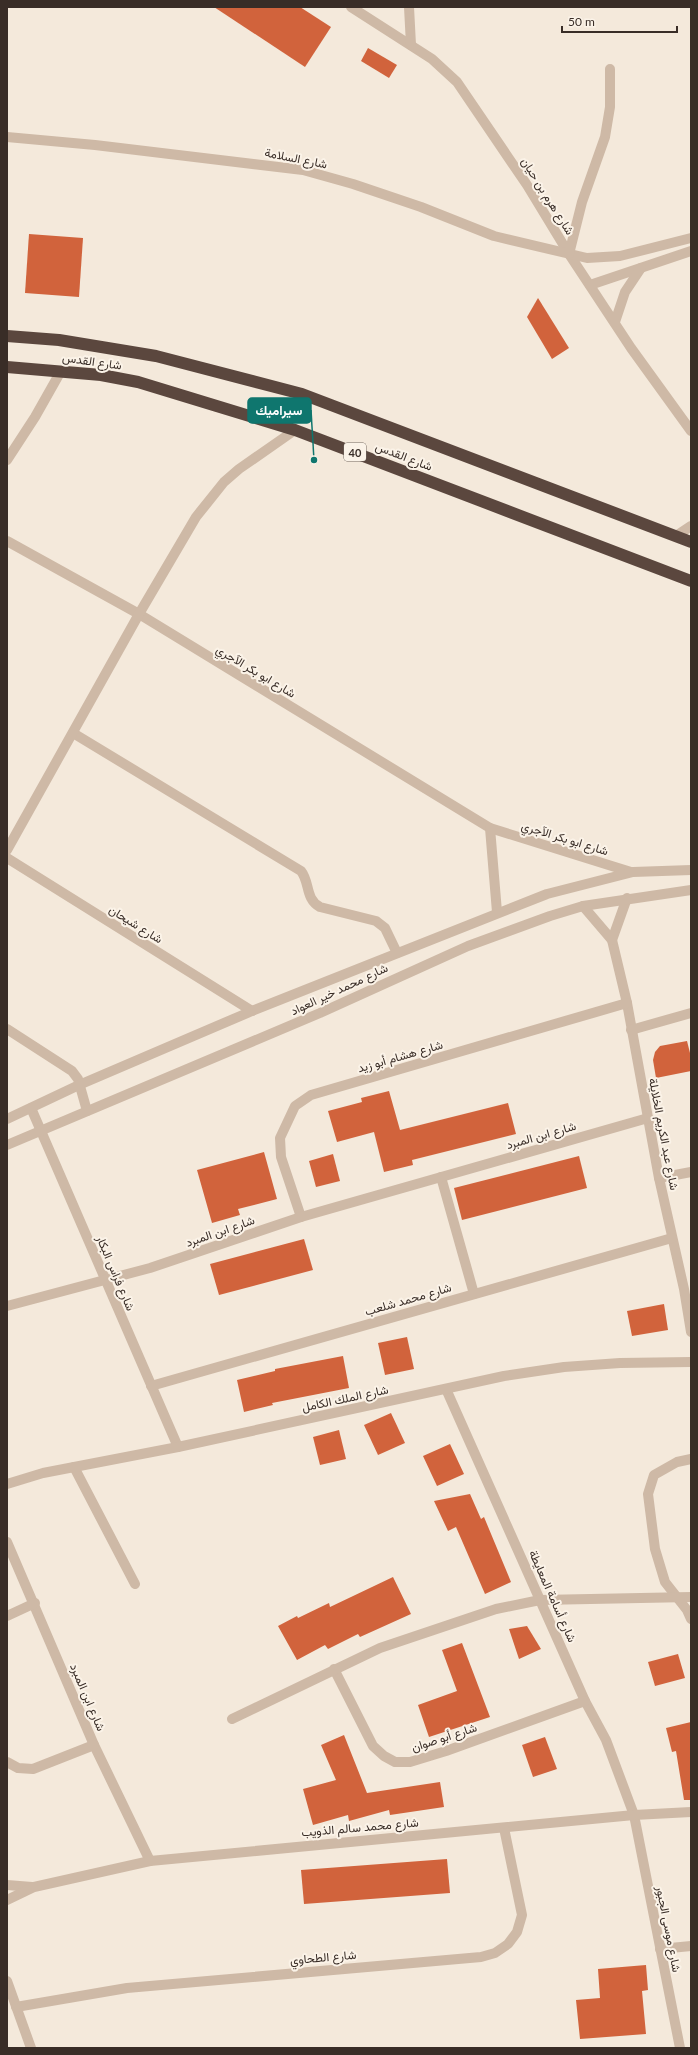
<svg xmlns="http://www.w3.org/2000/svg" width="698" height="2055" viewBox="0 0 698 2055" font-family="Lato,Vazirmatn,sans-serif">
	<rect width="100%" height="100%" fill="#f4e9db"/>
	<g fill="#d1633c">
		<path d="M214,7h86l31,20 -26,40z"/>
		<path d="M368,48l29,17 -8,13 -28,-17z"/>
		<path d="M29,234l54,4 -4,59 -54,-4z"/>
		<path d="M538,298l31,50 -17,11 -25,-42z"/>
		<path d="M687,1041l4,16v14l-35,7 -3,-18 2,-8 5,-6z"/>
		<path d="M389,1091l11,39 108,-27 8,31 -104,26 1,5 -29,7 -10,-40 -37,10 -9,-31 34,-9 -1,-4z"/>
		<path d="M264,1152l13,47 -39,10 2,6 -28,8 -15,-53z"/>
		<path d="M333,1154l7,27 -24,6 -7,-26z"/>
		<path d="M579,1156l8,32 -125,32 -8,-32z"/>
		<path d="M304,1239l9,31 -94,25 -9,-31z"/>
		<path d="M664,1304l4,26 -36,6 -5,-25z"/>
		<path d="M407,1337l7,32 -29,6 -7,-32z"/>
		<path d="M343,1356l6,32 -77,15 1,2 -29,7 -7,-32 38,-9v-2z"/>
		<path d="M391,1413l14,30 -27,12 -14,-30z"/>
		<path d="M339,1430l7,29 -26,6 -7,-28z"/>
		<path d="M450,1444l14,30 -27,12 -14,-30z"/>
		<path d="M470,1494l11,25 3,-2 27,65 -26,12 -29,-67 -8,4 -14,-30z"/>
		<path d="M393,1577l18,37 -51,23 -2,-3 -30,15 -3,-4 -28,15 -19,-34 19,-10 1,2 31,-15 1,4z"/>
		<path d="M527,1626l14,23 -22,10 -10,-30z"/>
		<path d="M462,1643l28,74 -61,20 -11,-32 39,-14 -15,-41z"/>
		<path d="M678,1654l7,24 -30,8 -7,-24z"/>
		<path d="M691,1722v78h-7l-8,-49 -4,1 -6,-24z"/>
		<path d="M344,1735l23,58 73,-11 4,25 -54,8 -1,-5 -40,11 -1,-6 -35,10 -10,-36 33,-9 -15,-35z"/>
		<path d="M545,1737l12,32 -24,8 -11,-32z"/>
		<path d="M447,1859l3,34 -146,11 -3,-34z"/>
		<path d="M646,1965l2,25 -6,1 4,43 -66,5 -4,-39 24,-2 -2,-29z"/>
	</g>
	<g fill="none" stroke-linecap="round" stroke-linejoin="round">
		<g stroke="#ceb9a6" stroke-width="10">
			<path d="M351,7l81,52 25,23 70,103 42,69 62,94 60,83"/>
			<path d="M409,7l2,38"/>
			<path d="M7,137l88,8 208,25 50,14 68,23 73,29 93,22 33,-2 71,-18"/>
			<path d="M569,254l13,-52 23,-65 5,-30v-38"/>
			<path d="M590,285l101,-34"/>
			<path d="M615,322l10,-30 16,-24"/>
			<path d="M7,460l28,-43 26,-46"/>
			<path d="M676,536l15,-10"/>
			<path d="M7,541l132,73 351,214 141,44"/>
			<path d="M73,733l228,138c9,11 4,28 19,36l56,14 9,7 12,25"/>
			<path d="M490,828l7,84"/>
			<path d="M7,850l132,-236 57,-97 28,-35 15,-13 56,-39"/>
			<path d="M7,858l245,153"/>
			<path d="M583,906l29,34 15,63 32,175 25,111 7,43"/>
			<path d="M612,940l15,-42"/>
			<path d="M7,1029l65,42 6,8 9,32"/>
			<path d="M631,1030l60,-17"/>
			<path d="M31,1108l147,339"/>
			<path d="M7,1119l72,-34 173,-74 295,-117 86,-22 58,-2"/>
			<path d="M7,1145l313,-132 148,-67 82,-30 33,-10 108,-16"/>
			<path d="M441,1177l33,117"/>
			<path d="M659,1178l32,-6"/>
			<path d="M301,1217l-20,-60 -1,-19 15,-32 16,-11 316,-92"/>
			<path d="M7,1306l143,-38 151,-51 347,-99"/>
			<path d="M151,1386l521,-148"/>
			<path d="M446,1389l139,312 21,39 28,75 46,233"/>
			<path d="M691,1459l-14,3 -23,13 -6,19 7,55 10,33 22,28 4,9"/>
			<path d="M74,1467l61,117"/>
			<path d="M7,1484l36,-11 135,-26 326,-71 60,-9 56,-4 71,-1"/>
			<path d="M7,1542l87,203 56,116"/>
			<path d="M7,1616l28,-13"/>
			<path d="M334,1669l39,77 11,10 11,6h15l36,-11 139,-50"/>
			<path d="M232,1719l148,-71 116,-39 44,-9 151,-3"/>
			<path d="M7,1762l11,6 15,1 61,-24"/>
			<path d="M7,1885l25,2"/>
			<path d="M7,1900l27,-13 116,-26 484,-46 57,-3"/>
			<path d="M660,1949l31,-3"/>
			<path d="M7,1981l24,67"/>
			<path d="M16,2007l111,-19 354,-31 14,-4 13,-9 9,-12 5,-17 -18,-87"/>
		</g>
		<g stroke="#5b473e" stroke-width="12">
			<path d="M7,336l52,4 97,16 146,38 389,148"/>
			<path d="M7,367l94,8 37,7 157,48 396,151"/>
		</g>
	</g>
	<g text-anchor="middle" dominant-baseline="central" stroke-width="4" stroke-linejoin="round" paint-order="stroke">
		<rect fill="#fbf3e8" stroke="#736861" stroke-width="1" x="344" y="443" width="22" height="18" rx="3"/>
		<g font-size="11" font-weight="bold" fill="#392d27">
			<text x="355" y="452">40</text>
		</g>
		<g font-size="12" fill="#392d27" stroke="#fbf3e8">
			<text transform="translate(296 158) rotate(11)">شارع السلامة</text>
			<text transform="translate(548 196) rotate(58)">شارع هرم بن حيان</text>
			<text transform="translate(92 361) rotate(8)">شارع القدس</text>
			<text transform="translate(404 456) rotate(21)">شارع القدس</text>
			<text transform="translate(256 671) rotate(31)">شارع ابو بكر الآجري</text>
			<text transform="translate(565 838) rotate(17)">شارع ابو بكر الآجري</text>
			<text transform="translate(136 924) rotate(32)">شارع شيحان</text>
			<text transform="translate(339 989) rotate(-25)">شارع محمد خير العواد</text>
			<text transform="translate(400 1056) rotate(-16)">شارع هشام أبو زيد</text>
			<text transform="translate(664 1134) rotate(79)">شارع عبد الكريم الخلايلة</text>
			<text transform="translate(541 1135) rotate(-16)">شارع ابن المبرد</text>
			<text transform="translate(220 1231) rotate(-19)">شارع ابن المبرد</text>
			<text transform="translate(116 1273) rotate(67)">شارع فراس البكار</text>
			<text transform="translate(408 1299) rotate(-16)">شارع محمد شلعب</text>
			<text transform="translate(345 1398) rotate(-12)">شارع الملك الكامل</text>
			<text transform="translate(553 1596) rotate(66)">شارع أسامة المعايطة</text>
			<text transform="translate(88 1697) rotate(67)">شارع ابن المبرد</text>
			<text transform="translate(444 1737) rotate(-18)">شارع أبو صوان</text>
			<text transform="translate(360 1827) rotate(-5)">شارع محمد سالم الذويب</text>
			<text transform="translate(669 1929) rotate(79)">شارع موسى الجبور</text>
			<text transform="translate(323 1957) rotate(-5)">شارع الطحاوي</text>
		</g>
	</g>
	<path fill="none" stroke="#0f766e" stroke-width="1.5" d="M314 460L311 410"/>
	<circle fill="#0f766e" stroke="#fbf3e8" stroke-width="1.5" cx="314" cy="460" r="4"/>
	<rect fill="#0f766e" stroke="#0f766e" stroke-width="1.5" x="248" y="398" width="63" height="25" rx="4"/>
	<g font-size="13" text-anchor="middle" font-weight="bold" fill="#fff">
		<text x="279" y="415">سيراميك</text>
	</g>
	<rect width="698" height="2055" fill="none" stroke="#392d27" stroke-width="16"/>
	<path d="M562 26v6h115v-6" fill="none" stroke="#392d27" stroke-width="2"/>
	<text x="568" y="26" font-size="12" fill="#392d27" stroke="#fbf3e8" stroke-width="3" paint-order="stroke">50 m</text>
</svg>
